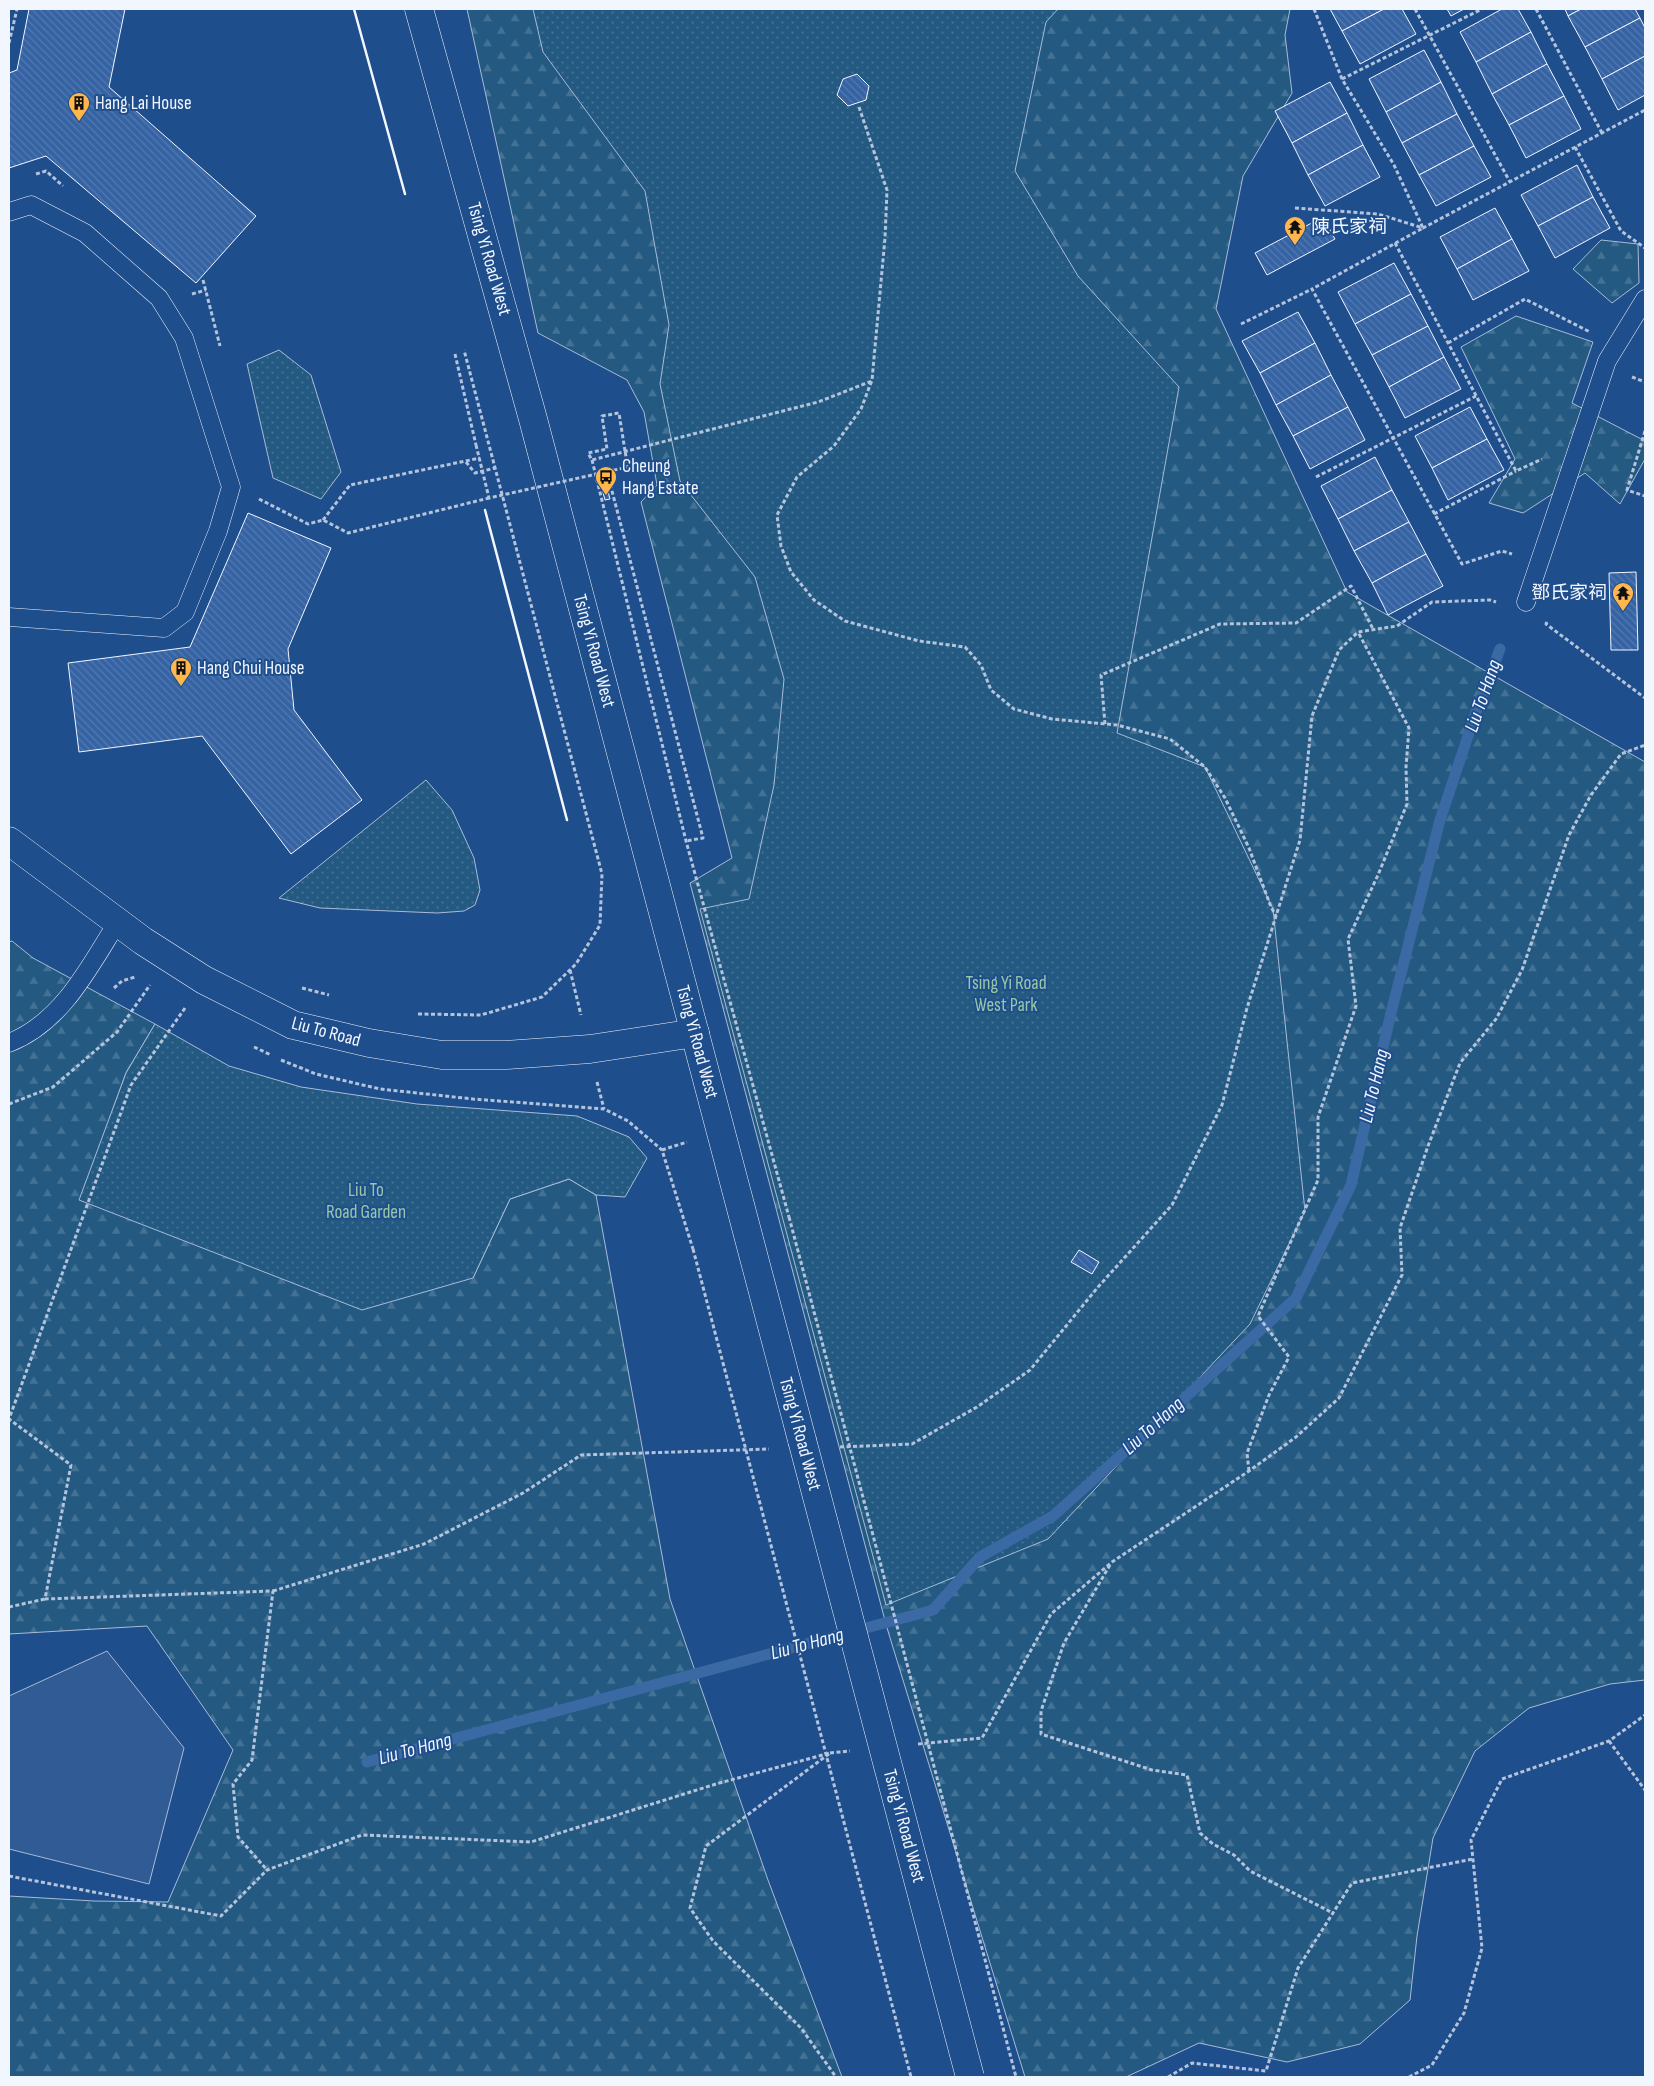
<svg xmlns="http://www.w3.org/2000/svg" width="1654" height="2086" viewBox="0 0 1654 2086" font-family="'Sofia Sans Condensed','Noto Sans TC',sans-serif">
	<defs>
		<pattern id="forest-firs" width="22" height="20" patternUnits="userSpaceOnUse" patternTransform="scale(1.25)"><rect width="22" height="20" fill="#245a82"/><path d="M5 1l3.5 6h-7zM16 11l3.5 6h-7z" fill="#447295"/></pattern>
		<pattern id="park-dots" width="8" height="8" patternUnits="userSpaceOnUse" patternTransform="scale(1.25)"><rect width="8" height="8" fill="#245a82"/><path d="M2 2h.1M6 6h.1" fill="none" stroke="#447295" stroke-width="1.8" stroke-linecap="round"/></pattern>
		<pattern id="building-back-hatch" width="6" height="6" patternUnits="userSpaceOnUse" patternTransform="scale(1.25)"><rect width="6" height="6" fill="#3563a3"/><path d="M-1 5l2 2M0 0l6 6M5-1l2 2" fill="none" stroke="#537ab1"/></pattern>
	</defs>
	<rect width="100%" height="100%" fill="#1f4e8c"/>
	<g fill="url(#forest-firs)" stroke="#a8bbd7">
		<path d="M467,9h823l-5,26 7,58 -49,83 -27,133 131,283 298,170v918l-35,4 -81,24 -54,43 -42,87 -16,98 -7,64 -50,44 -73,18 -88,-19 -73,34h-101l-138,-449 -197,-745 42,-25 -91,-356 16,-17 -13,-73 -17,-32 -89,-47z"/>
		<path d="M1601,240l37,4 1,39 -27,20 -39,-34z"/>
		<path d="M1516,316l77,26 -21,61 73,38v18l-25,45 -35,-31 -62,40 -34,-10 26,-44 -54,-112z"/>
		<path d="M12,941l21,17 122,66 -29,49 -46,127 393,78 37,-79 59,-20 27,16 74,404 98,281 74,197h-833v-181l85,5 74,1 65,-152 -86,-124 -138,8v-692z"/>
	</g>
	<g fill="url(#park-dots)" stroke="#a8bbd7">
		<path d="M533,9h525l-12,13 -31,149 63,105 101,111 -62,346 88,34 68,142 32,302 -55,113 -202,215 -162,66 -186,-696 49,-10 25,-114 10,-106 -29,-102 -75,-96 -20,-97 9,-59 -24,-134 -102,-139z"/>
		<path d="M279,350l32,25 30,97 -20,27 -48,-21 -26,-114z"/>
		<path d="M426,780l26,30 22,48 6,32 -5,15 -11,6 -27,2 -117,-5 -41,-10z"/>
		<path d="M155,1024l74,42 72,21 116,17 160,12 52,21 18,21 -22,39 -29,-2 -27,-16 -59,20 -37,79 -111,32 -283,-110 47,-127z"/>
	</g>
	<path fill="#305b95" stroke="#a8bbd7" d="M107,1651l77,97 -35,136 -140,-35v-153z"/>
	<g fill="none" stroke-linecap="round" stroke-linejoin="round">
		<path stroke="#3b69a3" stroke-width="11" d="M367,1762l566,-152 47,-53 73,-41 243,-218 55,-113 40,-172 49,-193 38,-114 22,-57"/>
	</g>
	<g fill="url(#building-back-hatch)" stroke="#f2f6ff">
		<path d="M29,9h96l-16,78 147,129 -60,67 -150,-127 -37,12v-95l8,-3z"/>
		<path d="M1330,9h54l-42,22z"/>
		<path d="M1384,9h18l14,25 -56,30 -18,-33z"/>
		<path d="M1447,9h17l-13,7z"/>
		<path d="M1502,9h16l13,23 -55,30 -16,-30z"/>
		<path d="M1565,9h16l-13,7z"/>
		<path d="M1581,9h54l5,9 -55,29 -17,-31z"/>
		<path d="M1640,18l5,10v28l-43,23 -17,-32z"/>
		<path d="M1531,32l16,32 -55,30 -16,-32z"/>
		<path d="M1424,50l17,32 -55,30 -17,-33z"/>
		<path d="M1645,56v39l-27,15 -16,-31z"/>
		<path d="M1547,64l17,32 -55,29 -17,-31z"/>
		<path d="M857,74l12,12 -3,14 -18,6 -11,-11 6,-16z"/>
		<path d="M1330,82l17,31 -55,30 -17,-32z"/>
		<path d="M1441,82l16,32 -55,29 -16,-31z"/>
		<path d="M1564,96l17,33 -55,29 -17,-33z"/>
		<path d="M1347,113l16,32 -55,30 -16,-32z"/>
		<path d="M1457,114l17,32 -55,29 -17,-32z"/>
		<path d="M1363,145l17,32 -55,29 -17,-31z"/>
		<path d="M1474,146l17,31 -55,29 -17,-31z"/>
		<path d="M1577,165l16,32 -55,29 -17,-31z"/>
		<path d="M1593,197l17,31 -55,30 -17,-32z"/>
		<path d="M1495,208l17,31 -55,30 -17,-32z"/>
		<path d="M1323,217l12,22 -68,36 -12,-22z"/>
		<path d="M1512,239l17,32 -56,29 -16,-31z"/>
		<path d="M1394,263l17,31 -56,30 -17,-32z"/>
		<path d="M1411,294l17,32 -56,29 -17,-31z"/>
		<path d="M1298,312l17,31 -55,30 -18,-32z"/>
		<path d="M1428,326l16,31 -55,30 -17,-32z"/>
		<path d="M1315,343l16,32 -55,30 -16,-32z"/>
		<path d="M1444,357l17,32 -56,29 -16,-31z"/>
		<path d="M1331,375l17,32 -55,29 -17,-31z"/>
		<path d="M1348,407l17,33 -55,29 -17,-33z"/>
		<path d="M1470,407l17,32 -55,29 -17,-32z"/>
		<path d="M1487,439l17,31 -56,30 -16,-32z"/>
		<path d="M1375,457l17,33 -54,29 -17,-33z"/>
		<path d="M604,476l6,23 -5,1 -6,-23z"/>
		<path d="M1392,490l17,32 -55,29 -16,-32z"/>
		<path d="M248,513l83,35 -43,101 6,61 68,90 -71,54 -89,-118 -123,16 -11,-89 122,-16z"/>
		<path d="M1409,522l17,32 -54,29 -18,-32z"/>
		<path d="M1426,554l17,32 -55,29 -16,-32z"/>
		<path d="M1636,572l2,78h-27l-2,-77z"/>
		<path d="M1079,1250l20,12 -7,12 -21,-12z"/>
	</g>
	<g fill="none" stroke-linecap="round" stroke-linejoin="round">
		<g stroke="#f2f6ff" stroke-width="19">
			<g id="lane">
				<path d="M9,212l22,-7 54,28 74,65 25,40 47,149 -13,44 -33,81 -21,16 -155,-11"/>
				<path d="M1526,602l81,-241 38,-62"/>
				<path d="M9,1043c53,-21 79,-74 108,-120"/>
			</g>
		</g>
		<g stroke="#f2f6ff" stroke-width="29">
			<path id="street" d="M9,841l134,100 61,39 89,45 76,18 73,12h64l84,-6 105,-16"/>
		</g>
		<g stroke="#f2f6ff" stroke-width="29">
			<path id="secondary" d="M419,9l114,410 269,1021"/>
		</g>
		<g stroke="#b3c4dc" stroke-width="3" stroke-dasharray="4 2.5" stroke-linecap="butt">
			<path d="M1314,9l28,70 52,86 29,63 -111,61 150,275 40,-13 10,3"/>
			<path d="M1415,9l95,173"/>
			<path d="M1536,9l66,124"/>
			<path d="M9,43l8,-34"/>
			<path d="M1342,79l140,-70"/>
			<path d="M859,107l28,83 -2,48 -13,142 -11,29 -27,37 -37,31 -20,38 4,31 10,26 23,28 31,21 74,20 46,6 16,18 10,25 23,19 38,10 65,6 53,14 35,28 20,31 24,50 22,59 5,9"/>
			<path d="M1575,147l46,84 24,17"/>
			<path d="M36,174l10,-3 17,15"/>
			<path d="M1295,208l83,6 45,14 222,-118"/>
			<path d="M1395,243l121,228 26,-12"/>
			<path d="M203,280l17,66"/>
			<path d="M192,294l14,-4"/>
			<path d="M1241,324l71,-35"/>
			<path d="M1448,343l77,-44 65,33"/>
			<path d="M455,354l21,91"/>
			<path d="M1632,377l13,5"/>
			<path d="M1645,431l-18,59 18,6"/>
			<path d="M625,451l-6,-38 -17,3 5,33 -19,4 4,7 226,-58 54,-21"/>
			<path d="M592,460l94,381 103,376"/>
			<path d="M466,462l9,11 20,-5"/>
			<path d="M607,472l96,366 -17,3"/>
			<path d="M1316,477l160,-81"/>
			<path d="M259,499l49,25 15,-4 25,13 141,-35"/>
			<path d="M1434,514l82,-43"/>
			<path d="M323,520l27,-35 130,-27"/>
			<path d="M1547,622l-1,2 99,74"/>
			<path d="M1105,724l-4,-49 119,-51 76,-1 55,-37 22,43"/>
			<path d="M570,970l11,45"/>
			<path d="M114,988l8,-7 13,-4"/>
			<path d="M302,988l27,7"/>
			<path d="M185,1008l-54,77 -122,334 62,46 -26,134 228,-8 -21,169 -19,24 5,53 29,33"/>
			<path d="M418,1014l63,1 61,-18 34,-33 24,-39 2,-51 -138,-524"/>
			<path d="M254,1047l17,8"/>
			<path d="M281,1060l35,14 64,15 93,10 131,10 24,12 34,29 31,99"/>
			<path d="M597,1082l7,27"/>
			<path d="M9,1104l44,-17 64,-55 33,-47"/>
			<path d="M662,1150l25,-8"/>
			<path d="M840,1447l72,-3 65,-37 53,-37 68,-83 74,-82 50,-100 25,-97 53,-168 12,-124 27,-66 19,-18 39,-6 35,-24 58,-2 6,2"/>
			<path d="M1249,1471l-2,-18 22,-58 20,-38 -31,-41 60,-136v-63l38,-111 -8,-67 30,-64 29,-71 -1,-37 3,-39 -51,-96"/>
			<path d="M1110,1565l-46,78 -23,68v23l111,36 35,5 13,58 13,11 21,11 16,16 83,42"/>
			<path d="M273,1591l151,-47 99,-51 58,-38 188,-6"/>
			<path d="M9,1607l36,-8"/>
			<path d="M1609,1741l36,49"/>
			<path d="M918,1744l64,-6 69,-124 61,-52 137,-91 47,-34 43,-39 63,-123 -2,-47 28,-82 32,-83 36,-44 26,-49 47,-135 22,-40 30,-41 24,-9"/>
			<path d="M830,1753l20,-2"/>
			<path d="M9,1876l212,40 46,-46 95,-35 169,7 185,-58 114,-31 -124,93 -16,62 23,33 88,87 35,49"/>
			<path d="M1168,2077l24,-14 74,8 32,-103 54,-85 121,-24"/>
			<path d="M1409,2077l23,-12 32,-52 18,-65 -11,-108 31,-61 107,-38 36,-26"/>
		</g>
		<use href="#lane" stroke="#1f4e8c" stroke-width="18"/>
		<use href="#street" stroke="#1f4e8c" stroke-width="28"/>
		<use href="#secondary" stroke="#1f4e8c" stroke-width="28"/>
		<g stroke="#f2f6ff" stroke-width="29" stroke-linecap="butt">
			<path id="secondary-bridge" d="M802,1440l168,637"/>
		</g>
		<g stroke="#b3c4dc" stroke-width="3" stroke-dasharray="4 2.5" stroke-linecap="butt">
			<path d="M476,445l13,53 139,-31 -3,-16"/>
			<path d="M789,1217l227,860"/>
			<path d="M693,1249l218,828"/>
		</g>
		<use href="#secondary-bridge" stroke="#1f4e8c" stroke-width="28"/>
		<g stroke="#f2f6ff" stroke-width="2.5">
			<path d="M354,9l51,185"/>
			<path d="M485,510l82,310"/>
		</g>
	</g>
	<defs>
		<g id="building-pin" transform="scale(1.125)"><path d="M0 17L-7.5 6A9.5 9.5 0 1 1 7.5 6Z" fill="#ffb74d" stroke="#1f4e8c"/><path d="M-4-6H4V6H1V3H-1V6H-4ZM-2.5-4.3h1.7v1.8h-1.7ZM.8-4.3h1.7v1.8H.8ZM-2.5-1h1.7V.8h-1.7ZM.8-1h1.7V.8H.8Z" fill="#111"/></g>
		<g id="temple-pin" transform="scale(1.125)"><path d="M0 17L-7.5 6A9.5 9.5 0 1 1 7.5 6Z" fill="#ffb74d" stroke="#1f4e8c"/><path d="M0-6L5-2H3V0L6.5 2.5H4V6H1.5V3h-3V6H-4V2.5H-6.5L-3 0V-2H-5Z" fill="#111"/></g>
		<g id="bus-pin" transform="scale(1.125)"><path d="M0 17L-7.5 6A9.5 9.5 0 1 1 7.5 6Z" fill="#ffb74d" stroke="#1f4e8c"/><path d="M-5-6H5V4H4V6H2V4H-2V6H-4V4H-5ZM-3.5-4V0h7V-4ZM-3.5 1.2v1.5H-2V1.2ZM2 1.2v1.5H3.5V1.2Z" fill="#111"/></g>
	</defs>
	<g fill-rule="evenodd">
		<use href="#building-pin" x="79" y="103"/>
		<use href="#temple-pin" x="1295" y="227"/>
		<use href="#bus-pin" x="606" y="477"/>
		<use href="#temple-pin" x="1623" y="593"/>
		<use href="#building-pin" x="181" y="668"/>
	</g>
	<g text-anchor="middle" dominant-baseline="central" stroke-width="4" stroke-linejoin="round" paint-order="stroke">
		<g font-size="19" fill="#f2f6ff" stroke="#1f4e8c" text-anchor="start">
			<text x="95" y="103">Hang Lai House</text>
			<text x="1311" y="227">陳氏家祠</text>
			<text x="622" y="466">Cheung<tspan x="622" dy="22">Hang Estate</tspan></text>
			<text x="1607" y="593" text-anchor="end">鄧氏家祠</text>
			<text x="197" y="668">Hang Chui House</text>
		</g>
		<g font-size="19" fill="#f2f6ff" stroke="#1f4e8c">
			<text transform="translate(489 259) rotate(74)">Tsing Yi Road West</text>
			<text transform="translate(594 651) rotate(75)">Tsing Yi Road West</text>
			<text transform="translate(326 1032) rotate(15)">Liu To Road</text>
			<text transform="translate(697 1042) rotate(75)">Tsing Yi Road West</text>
			<text transform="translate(800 1434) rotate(75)">Tsing Yi Road West</text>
			<text transform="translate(904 1826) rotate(75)">Tsing Yi Road West</text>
		</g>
		<g font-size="19" fill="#97c8a6" stroke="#1f4e8c">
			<text x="1006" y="983">Tsing Yi Road<tspan x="1006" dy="22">West Park</tspan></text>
			<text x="366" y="1190">Liu To<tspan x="366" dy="22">Road Garden</tspan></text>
		</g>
		<g font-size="20" font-style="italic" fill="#f2f6ff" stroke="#1f4e8c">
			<text transform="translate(1483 696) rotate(-71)">Liu To Hang</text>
			<text transform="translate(1374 1086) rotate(-77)">Liu To Hang</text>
			<text transform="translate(1153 1426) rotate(-42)">Liu To Hang</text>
			<text transform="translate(807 1644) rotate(-15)">Liu To Hang</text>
			<text transform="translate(415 1749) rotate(-15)">Liu To Hang</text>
		</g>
	</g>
	<rect width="1654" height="2086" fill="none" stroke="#f2f6ff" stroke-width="20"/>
</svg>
